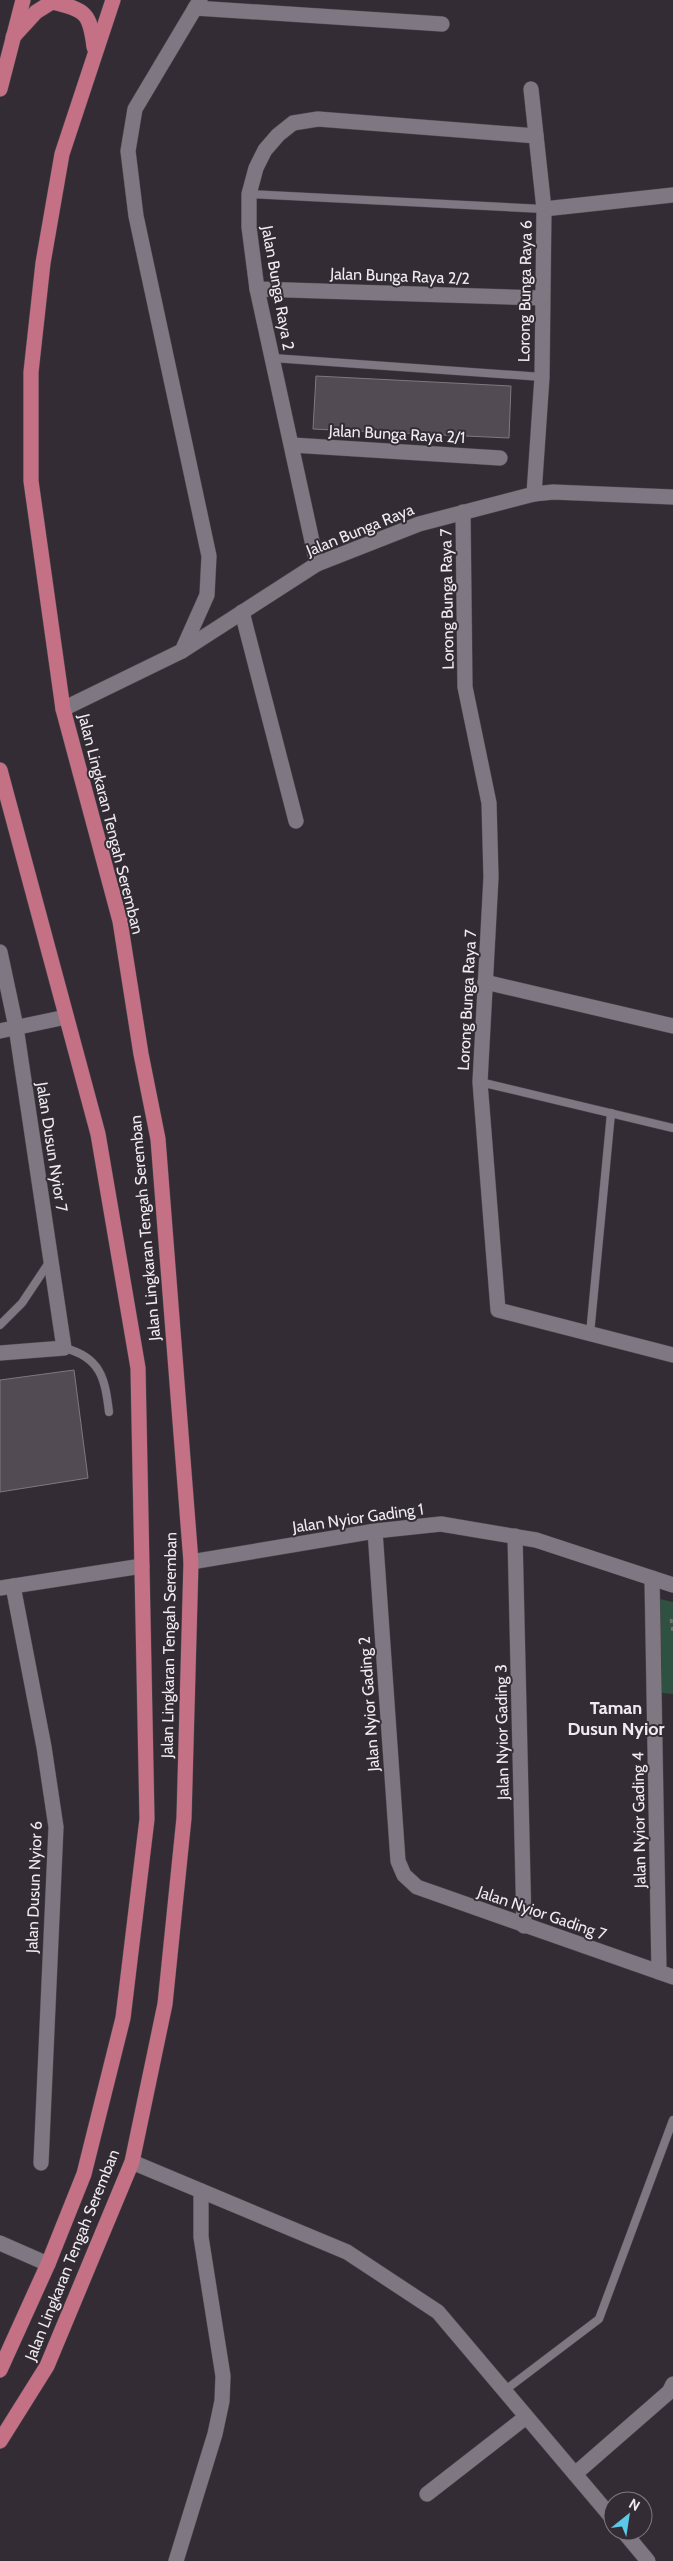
<svg xmlns="http://www.w3.org/2000/svg" width="673" height="2561" viewBox="0 0 673 2561" font-family="Cabin,sans-serif">
	<rect width="100%" height="100%" fill="#332c34"/>
	<path fill="#2f5142" d="M660,1599l13,3v92l-11,-1z"/>
	<g fill="#524b54" stroke="#7f7881">
		<path d="M316,376l195,10 -2,52 -196,-9z"/>
		<path d="M74,1370l14,108 -88,14v-112z"/>
	</g>
	<g fill="none" stroke-linecap="round" stroke-linejoin="round">
		<g stroke="#4d484f" stroke-width="9">
			<g id="service">
				<path d="M249,194l295,15"/>
				<path d="M273,358l269,19"/>
				<path d="M480,1082l193,46"/>
				<path d="M0,1325l22,-22 28,-42"/>
				<path d="M590,1334l21,-221"/>
				<path d="M64,1348c37,9 41,31 45,64"/>
				<path d="M504,2391l95,-72 74,-199"/>
			</g>
		</g>
		<g stroke="#4d484f" stroke-width="16">
			<g id="minor">
				<path d="M195,8l247,16"/>
				<path d="M531,89l13,120 -2,168 -8,117"/>
				<path d="M544,209l129,-14"/>
				<path d="M257,289l285,9"/>
				<path d="M292,445l208,13"/>
				<path d="M463,512l2,175 24,116 2,74 -11,205 18,228 175,45"/>
				<path d="M317,564l-60,-275 -8,-62v-33l7,-26 9,-18 13,-15 15,-12 25,-4 218,17"/>
				<path d="M242,612l54,209"/>
				<path d="M182,651l25,-56 2,-39 -73,-340 -8,-65 7,-42 65,-109"/>
				<path d="M0,952l16,75 48,321 -64,5"/>
				<path d="M485,982l188,44"/>
				<path d="M0,1031l66,-14"/>
				<path d="M375,1531l23,330 6,14 13,12 256,90"/>
				<path d="M515,1536l9,390"/>
				<path d="M191,1562l184,-31 66,-7 95,16 137,45"/>
				<path d="M652,1578l7,394"/>
				<path d="M13,1586l31,161 12,80 -15,336"/>
				<path d="M0,1588l142,-22"/>
				<path d="M132,2162l215,90 91,60 175,207"/>
				<path d="M0,2243l48,21"/>
				<path d="M575,2474l94,-82 4,-8"/>
				<path d="M427,2494l99,-77"/>
				<path d="M623,2531l25,30"/>
				<path d="M176,2561l39,-127 7,-33 1,-25 -22,-139v-46"/>
			</g>
		</g>
		<g stroke="#4d484f" stroke-width="16">
			<path id="tertiary" d="M63,709l119,-58 135,-87 102,-40 115,-30 19,-2 120,5"/>
		</g>
		<g stroke="#4d484f" stroke-width="16">
			<g id="primary">
				<path d="M13,37l23,-25 16,-10c34,8 38,11 42,45"/>
				<path d="M0,89l23,-89"/>
				<path d="M0,770l98,364 40,234 9,451 -24,199 -39,156 -36,90 -48,106"/>
				<path d="M0,2441l47,-75 85,-204 33,-158 19,-186 7,-256 -33,-423 -17,-85 -21,-133 -57,-212 -32,-228v-109l12,-109 19,-109 51,-154"/>
			</g>
		</g>
		<path stroke="#716b72" stroke-width="3" stroke-dasharray="4 4" stroke-linecap="butt" d="M671,1619l2,14"/>
		<use href="#service" stroke="#7f7781" stroke-width="8"/>
		<use href="#minor" stroke="#7f7781" stroke-width="15"/>
		<use href="#tertiary" stroke="#7f7781" stroke-width="15"/>
		<use href="#primary" stroke="#c57185" stroke-width="15"/>
	</g>
	<g text-anchor="middle" dominant-baseline="central" stroke-width="4" stroke-linejoin="round" paint-order="stroke">
		<g font-size="16" fill="#f0ebf1" stroke="#332c34">
			<text transform="translate(400 276) rotate(2)">Jalan Bunga Raya 2/2</text>
			<text transform="translate(278 288) rotate(80)">Jalan Bunga Raya 2</text>
			<text transform="translate(525 291) rotate(-89)">Lorong Bunga Raya 6</text>
			<text transform="translate(397 434) rotate(3)">Jalan Bunga Raya 2/1</text>
			<text transform="translate(360 530) rotate(-22)">Jalan Bunga Raya</text>
			<text transform="translate(447 599) rotate(-91)">Lorong Bunga Raya 7</text>
			<text transform="translate(111 824) rotate(76)">Jalan Lingkaran Tengah Seremban</text>
			<text transform="translate(467 1000) rotate(-87)">Lorong Bunga Raya 7</text>
			<text transform="translate(52 1147) rotate(81)">Jalan Dusun Nyior 7</text>
			<text transform="translate(145 1228) rotate(-95)">Jalan Lingkaran Tengah Seremban</text>
			<text transform="translate(358 1518) rotate(-8)">Jalan Nyior Gading 1</text>
			<text transform="translate(169 1645) rotate(-89)">Jalan Lingkaran Tengah Seremban</text>
			<text transform="translate(369 1704) rotate(-94)">Jalan Nyior Gading 2</text>
			<text transform="translate(502 1732) rotate(-91)">Jalan Nyior Gading 3</text>
			<text transform="translate(639 1820) rotate(-91)">Jalan Nyior Gading 4</text>
			<text transform="translate(34 1887) rotate(-88)">Jalan Dusun Nyior 6</text>
			<text transform="translate(542 1913) rotate(19)">Jalan Nyior Gading 7</text>
			<text transform="translate(72 2255) rotate(-68)">Jalan Lingkaran Tengah Seremban</text>
		</g>
		<g font-size="18" font-weight="bold" fill="#f0ebf1" stroke="#332c34">
			<text x="616" y="1708">Taman<tspan x="616" dy="21">Dusun Nyior</tspan></text>
		</g>
	</g>
	<g transform="translate(628 2516) rotate(30)"><circle r="24" fill="#332c34" stroke="#7f7880"/>
	<path d="M0-4L9 19L0 12L-9 19Z" fill="#5bc8e7"/>
	<text y="-8" font-size="14" font-weight="bold" text-anchor="middle" fill="#f0ebf1">N</text>
	</g>
</svg>
